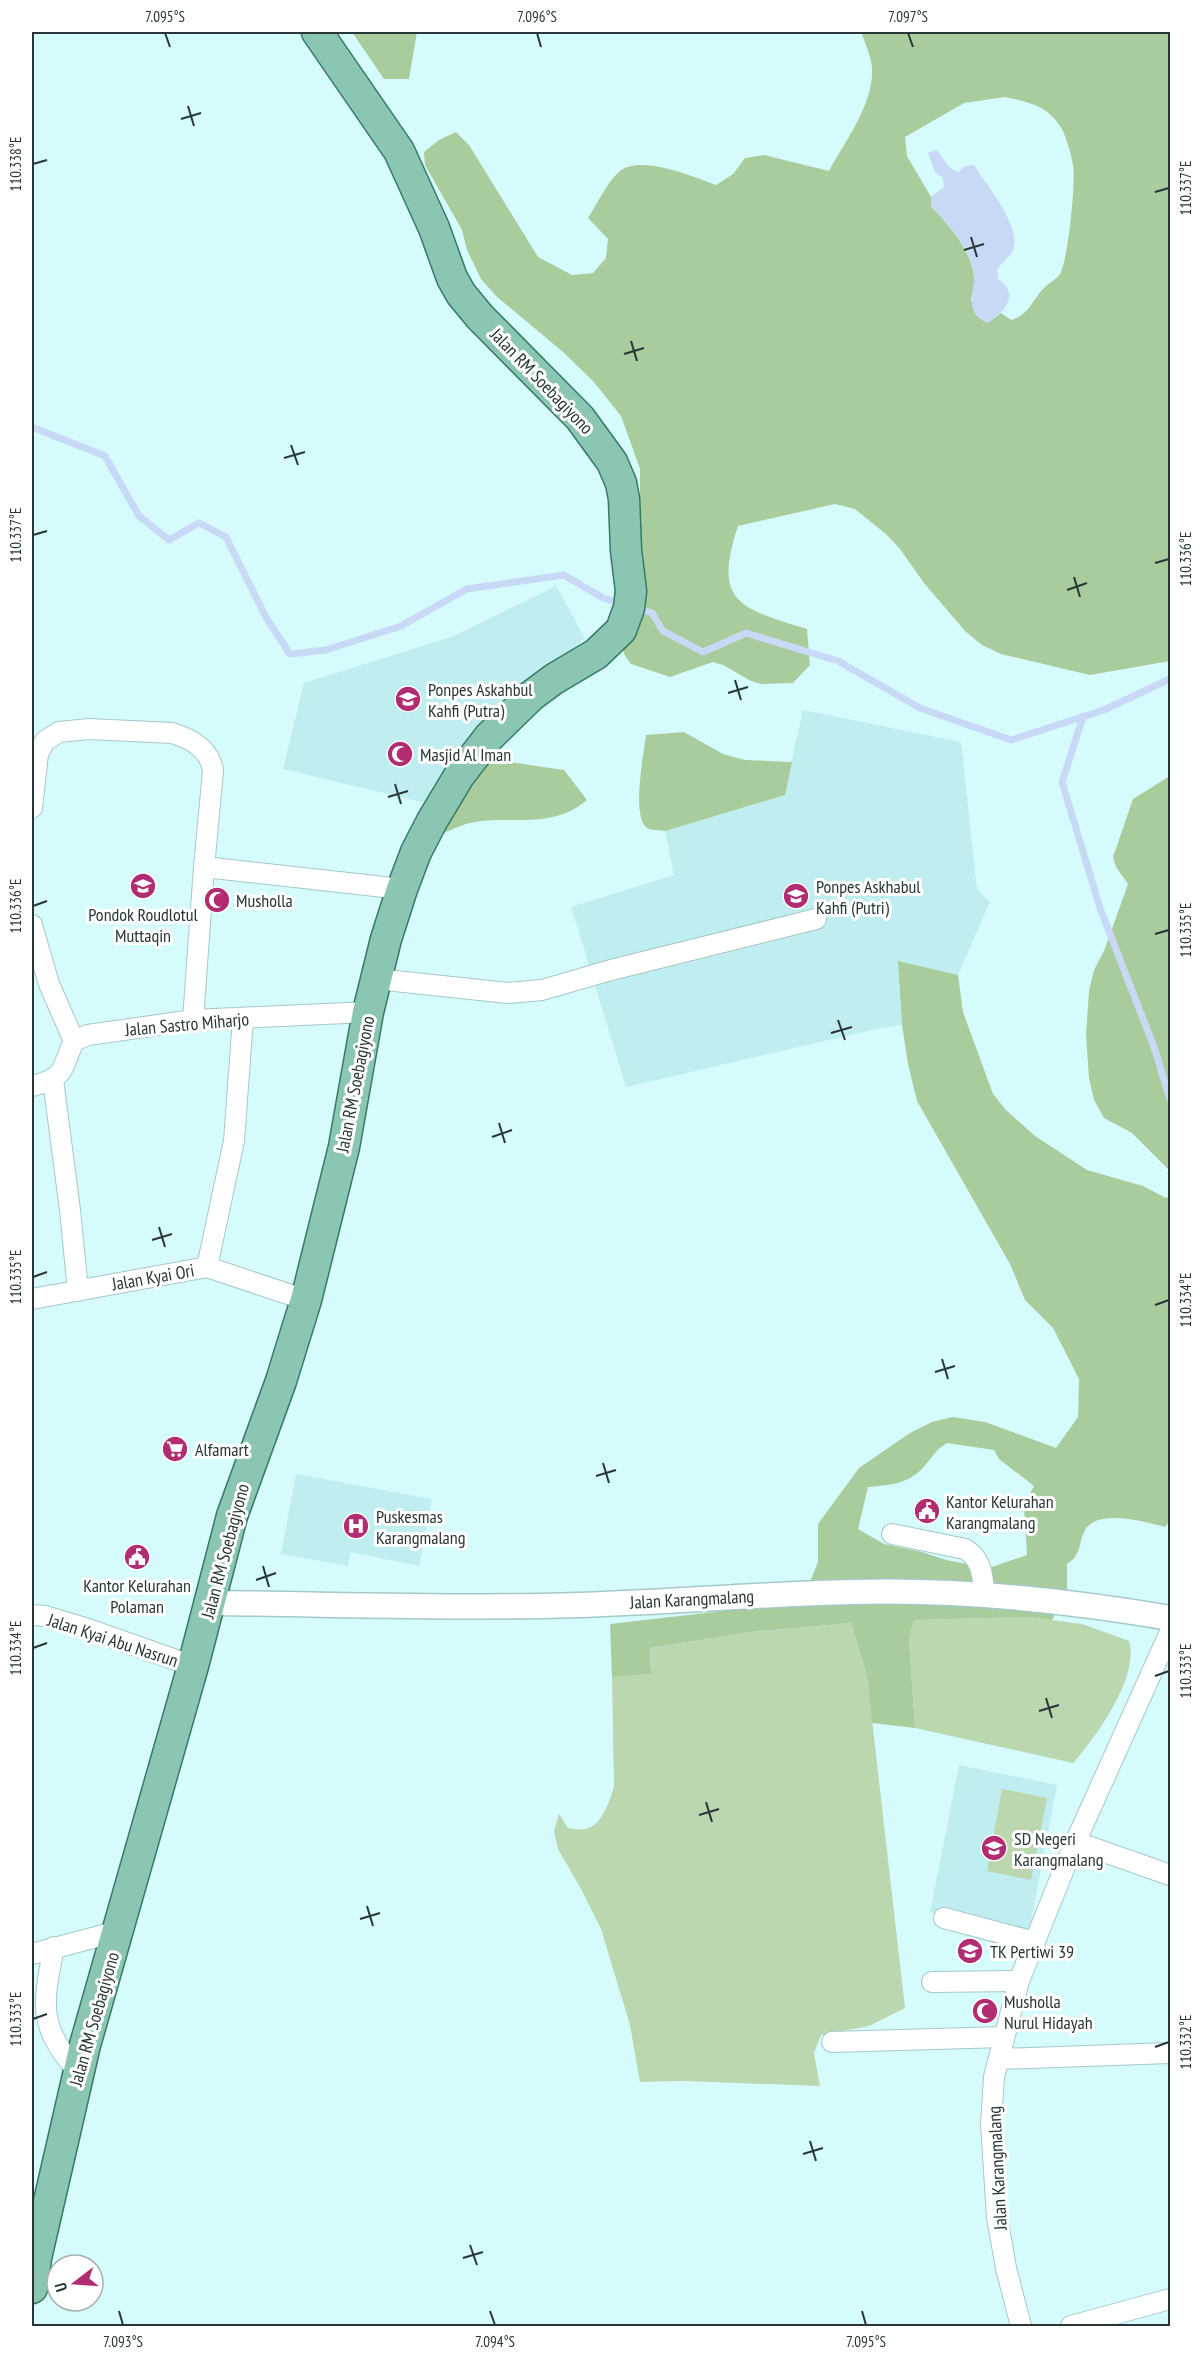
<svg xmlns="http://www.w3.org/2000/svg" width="1202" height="2358" viewBox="0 0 1202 2358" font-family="'PT Sans Narrow',sans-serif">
	<rect width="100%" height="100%" fill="#d6fbfc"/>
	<g fill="#c0eef0">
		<path d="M556,586l29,52 -86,77 -74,88 -142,-34 21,-86 150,-47z"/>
		<path d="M803,710l158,32 16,147 13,13 -32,73 -60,-14 4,64 -21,3 -255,59 -55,-180 103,-32 -9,-44 119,-36z"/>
		<path d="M296,1474l136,25 -13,67 -69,-14 -2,14 -67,-12z"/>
		<path d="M959,1765l98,20 -28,147 -99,-20z"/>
	</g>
	<g fill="#bad7b0">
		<path d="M1028,1617l54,7 47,17c11,35 -33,96 -56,122l-158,-35 -6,-90 5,-18z"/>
		<path d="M851,1623l16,53 38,332 -36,18 -48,9 -7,18 6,33 -136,-5 -44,1 -10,-57 -29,-96 -20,-40 -23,-40 -4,-18 5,-17 9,14c7,1 14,3 21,0 13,-5 22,-29 25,-42l-2,-109 39,-3 -1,-26 100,-16z"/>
		<path d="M1002,1789l45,9 -16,82 -44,-9z"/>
	</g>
	<g fill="#a9cc9d" fill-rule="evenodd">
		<path d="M352,32h65l-8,47h-25z"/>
		<path d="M861,32h309v629l-80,14 -89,-21 -19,-9 -17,-14 -41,-48 -24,-34 -13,-14 -32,-26 -20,-5 -97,22c-26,78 3,82 69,103l3,36 -17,18 -32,1 -10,-3 -28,-16 -10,-3 -43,15 -39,-13 -6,-8 -3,-10 24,-65 -6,-50v-62l-19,-53 -28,-35 -30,-29 -67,-56 -15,-17 -14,-29 -5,-20 -37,-65 -1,-13 15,-12 17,-8 13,13 69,112 34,18 21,-2 13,-15 2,-19 -20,-21c10,-15 18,-35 32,-47 20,-17 75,6 96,14l17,-11 12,-16 19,-3 65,16c17,-31 45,-68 43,-103 -1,-12 -7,-25 -11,-36zM1005,97c22,5 42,8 55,29 5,7 12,30 13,39 3,17 -5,95 -13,109 -4,6 -13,10 -17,15 -12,13 -14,26 -32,31l-10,-7 -13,10 -17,-23c1,-7 4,-15 3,-23 -2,-26 -26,-53 -43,-71v-9l-24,-41 -2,-19 59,-34z"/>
		<path d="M684,732l39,22 22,6 47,2 -7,33 -120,36c-5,-1 -13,0 -18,-3 -16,-11 -3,-75 -1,-93z"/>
		<path d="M480,737l16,23 68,10 23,30c-38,32 -79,13 -121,24 -9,3 -18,7 -26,11l-22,-10 7,-22z"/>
		<path d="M1170,776v395l-38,-38 -28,-15 -10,-18 -5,-22 -3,-43 3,-44 5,-21 10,-19 24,-67 -12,-17 -3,-10 20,-58z"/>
		<path d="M898,961l60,14 5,37 30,82 13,16 29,26 52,34 56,16 23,12 4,-2v324l-5,7c-19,-5 -70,-20 -81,5 -6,14 -3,23 -17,32v28l-15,28 -24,-3 -114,3 -5,18 6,90 -43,-5 -5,-47 -16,-53 -101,9 -100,16 1,26 -39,3 -2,-53 192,-22 16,-40v-38l41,-56 51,-35 22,-11 21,-5 32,5 71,26 22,-31 1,-38 -26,-51 -28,-28 -15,-36 -93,-163 -9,-37 -6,-39zM947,1443l47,7 5,9 35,27 -10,19 3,50 -38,13 -43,-8 -24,-8 -38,-8 -26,-15 10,-42c24,-2 43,-3 59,-24 8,-10 9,-13 20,-20z"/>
	</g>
	<path fill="#c8d9f6" d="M937,150l12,17 9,5 7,-6 9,-1c13,21 44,56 40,82 -2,9 -12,15 -17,23l1,9c23,16 7,31 -10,44 -28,-11 -10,-33 -15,-54 -6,-24 -26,-46 -42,-64v-8l13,-10 -1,-9 -8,-6 -7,-19z"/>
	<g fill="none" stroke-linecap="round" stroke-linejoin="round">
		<g stroke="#c8d9f6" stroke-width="7">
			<path d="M32,427l73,29 34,60 30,24 30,-17 27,14 41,82 23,35 36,-4 75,-24 66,-37 97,-14 39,23 20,6"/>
			<path d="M636,608l16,5 11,18 40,21 43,-19 92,28 82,47 91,32 93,-30 66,-31"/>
			<path d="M1083,717l-21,65 38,126 54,139 16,52"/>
		</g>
		<g stroke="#a5c8ca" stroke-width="22">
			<g id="minor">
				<path d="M32,808l6,-54 7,-13 14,-9 30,-3 83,4c20,6 38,16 41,38l-9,96 -11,153"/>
				<path d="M204,867l198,22"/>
				<path d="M32,925l17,59 25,57"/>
				<path d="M376,979l132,14 34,-3 69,-20 205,-51"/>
				<path d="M53,1080l17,130 8,81"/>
				<path d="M32,1086c35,-9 28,-15 42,-45l14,-6 105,-15 175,-8"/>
				<path d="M207,1267l27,-126 9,-123"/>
				<path d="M32,1299l175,-32 99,33"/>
				<path d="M892,1534l73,15c17,10 17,26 20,45"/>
				<path d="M32,1615l13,1 37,11 111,39"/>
				<path d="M1076,1842l94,33"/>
				<path d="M944,1918l91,24"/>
				<path d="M54,1947c-11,56 -17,79 24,124"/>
				<path d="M32,1954l87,-23"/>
				<path d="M932,1982l87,-1"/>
				<path d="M832,2042l172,-5"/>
				<path d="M999,2059l171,-6"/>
				<path d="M1021,2326l-15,-58 -9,-51 -6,-93 3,-47 25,-96 51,-127 100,-222"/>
				<path d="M1071,2326l99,-27"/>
			</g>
		</g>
		<g stroke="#a5c8ca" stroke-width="27">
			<path id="tertiary" d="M211,1603c109,1 219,5 328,3 105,-1 210,-12 314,-14 107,-3 212,8 317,26"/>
		</g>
		<g stroke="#367b66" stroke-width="33">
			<path id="primary" d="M32,2288l4,-30 49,-213 108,-379 39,-150 49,-135 25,-81 38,-153 24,-135 18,-73 16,-50 14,-37 16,-31 27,-45 30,-39 42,-41 23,-17 42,-25 25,-24 8,-22 2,-17 -5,-41 -2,-51 -3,-16 -9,-21 -32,-44 -100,-101 -19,-23 -9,-16 -18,-50 -35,-77 -82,-119"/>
		</g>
		<use href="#minor" stroke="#fff" stroke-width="20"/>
		<use href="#tertiary" stroke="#fff" stroke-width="24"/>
		<use href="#primary" stroke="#8bc6b3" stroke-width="30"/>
	</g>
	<path fill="none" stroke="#283637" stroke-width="2" d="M165,33l5,14M537,33l4,14M908,33l5,14M188,106l6,20M181,119l20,-6M33,164l14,-4M1155,192l14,-4M971,237l6,20M964,250l20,-6M631,341l6,20M624,354l20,-6M291,445l7,20M284,458l21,-6M33,535l14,-4M1155,563l14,-4M1074,577l6,20M1067,590l20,-7M735,680l6,20M728,693l20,-6M395,784l6,20M388,797l20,-6M33,906l14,-5M1155,934l14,-4M838,1020l7,20M831,1033l21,-6M499,1123l6,20M492,1137l20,-7M159,1227l6,20M152,1240l20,-6M33,1277l14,-5M1155,1305l14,-5M942,1359l6,20M935,1372l20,-6M603,1463l6,20M596,1476l20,-6M263,1566l6,21M256,1580l20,-7M33,1648l14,-5M1155,1676l14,-5M1046,1698l6,20M1039,1711l20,-6M706,1802l6,20M699,1815l20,-6M367,1906l6,20M360,1919l20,-6M33,2019l14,-5M1155,2047l14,-5M810,2141l6,20M803,2154l20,-6M470,2245l7,20M463,2258l20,-6M119,2311l4,14M490,2311l5,14M862,2311l4,14"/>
	<defs>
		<g id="school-disc" transform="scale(1.35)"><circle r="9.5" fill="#b22c71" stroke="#fff"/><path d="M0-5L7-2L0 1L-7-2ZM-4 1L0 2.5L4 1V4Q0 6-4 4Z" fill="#fff"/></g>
		<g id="mosque-disc" transform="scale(1.35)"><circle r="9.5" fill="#b22c71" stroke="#fff"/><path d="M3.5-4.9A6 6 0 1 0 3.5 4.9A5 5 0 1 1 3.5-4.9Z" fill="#fff"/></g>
		<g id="supermarket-disc" transform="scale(1.35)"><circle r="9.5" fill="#b22c71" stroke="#fff"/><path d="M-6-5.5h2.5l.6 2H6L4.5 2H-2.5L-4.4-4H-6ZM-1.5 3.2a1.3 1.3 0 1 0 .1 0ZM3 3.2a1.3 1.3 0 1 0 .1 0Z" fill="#fff"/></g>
		<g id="civic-disc" transform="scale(1.35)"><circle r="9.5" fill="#b22c71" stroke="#fff"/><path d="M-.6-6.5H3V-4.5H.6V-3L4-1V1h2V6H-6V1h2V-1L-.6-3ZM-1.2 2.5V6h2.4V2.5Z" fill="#fff"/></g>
		<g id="hospital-disc" transform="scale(1.35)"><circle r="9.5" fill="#b22c71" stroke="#fff"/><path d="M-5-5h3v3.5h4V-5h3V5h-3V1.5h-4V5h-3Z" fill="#fff"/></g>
	</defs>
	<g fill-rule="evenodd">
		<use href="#school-disc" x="408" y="699"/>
		<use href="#mosque-disc" x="400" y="754"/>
		<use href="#school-disc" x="143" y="886"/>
		<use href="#school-disc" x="796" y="896"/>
		<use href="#mosque-disc" x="217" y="900"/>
		<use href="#supermarket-disc" x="175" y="1449"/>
		<use href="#civic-disc" x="927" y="1511"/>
		<use href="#hospital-disc" x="356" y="1526"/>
		<use href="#civic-disc" x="137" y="1557"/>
		<use href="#school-disc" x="994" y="1848"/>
		<use href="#school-disc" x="970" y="1951"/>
		<use href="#mosque-disc" x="985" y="2011"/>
	</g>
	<g text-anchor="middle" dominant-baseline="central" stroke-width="6" stroke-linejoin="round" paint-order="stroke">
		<g font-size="18" fill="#283637" stroke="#fff">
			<text transform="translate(542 381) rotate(46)">Jalan RM Soebagiyono</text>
			<text transform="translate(187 1024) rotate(-5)">Jalan Sastro Miharjo</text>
			<text transform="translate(355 1084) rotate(-79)">Jalan RM Soebagiyono</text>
			<text transform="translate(153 1277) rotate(-10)">Jalan Kyai Ori</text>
			<text transform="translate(225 1551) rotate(-75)">Jalan RM Soebagiyono</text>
			<text transform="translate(692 1599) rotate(-3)">Jalan Karangmalang</text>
			<text transform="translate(113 1640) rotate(18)">Jalan Kyai Abu Nasrun</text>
			<text transform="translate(94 2019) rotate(-74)">Jalan RM Soebagiyono</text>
			<text transform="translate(997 2168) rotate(-93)">Jalan Karangmalang</text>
		</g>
		<g font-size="18" fill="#283637" stroke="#fff" text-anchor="start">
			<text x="428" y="689">Ponpes Askahbul<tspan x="428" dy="21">Kahfi (Putra)</tspan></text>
			<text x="420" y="754">Masjid Al Iman</text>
			<text x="816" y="886">Ponpes Askhabul<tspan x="816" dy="21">Kahfi (Putri)</tspan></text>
			<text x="236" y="900">Musholla</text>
			<text x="143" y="914" text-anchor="middle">Pondok Roudlotul<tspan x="143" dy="21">Muttaqin</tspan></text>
			<text x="195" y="1449">Alfamart</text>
			<text x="946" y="1501">Kantor Kelurahan<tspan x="946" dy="21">Karangmalang</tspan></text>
			<text x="376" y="1516">Puskesmas<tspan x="376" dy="21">Karangmalang</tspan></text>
			<text x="137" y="1585" text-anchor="middle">Kantor Kelurahan<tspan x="137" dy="21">Polaman</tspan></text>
			<text x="1014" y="1838">SD Negeri<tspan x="1014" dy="21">Karangmalang</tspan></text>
			<text x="990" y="1951">TK Pertiwi 39</text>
			<text x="1004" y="2001">Musholla<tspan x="1004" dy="21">Nurul Hidayah</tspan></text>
		</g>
	</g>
	<rect width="1202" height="2358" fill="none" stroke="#ffffff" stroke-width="66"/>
	<g transform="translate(75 2283) rotate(253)"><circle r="28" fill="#ffffff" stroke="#a9afaf" stroke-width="1.5"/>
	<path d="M0-4.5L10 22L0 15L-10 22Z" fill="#b22c71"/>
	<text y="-9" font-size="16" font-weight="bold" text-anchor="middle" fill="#283637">U</text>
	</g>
	<rect x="33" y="33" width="1136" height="2292" fill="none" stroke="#283637" stroke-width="2"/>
	<g font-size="15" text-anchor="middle" fill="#283637">
		<text x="165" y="22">7.095°S</text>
		<text x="537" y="22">7.096°S</text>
		<text x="908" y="22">7.097°S</text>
		<text transform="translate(16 164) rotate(-90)" y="5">110.338°E</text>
		<text transform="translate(1186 188) rotate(-90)" y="5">110.337°E</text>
		<text transform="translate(16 535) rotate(-90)" y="5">110.337°E</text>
		<text transform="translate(1186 559) rotate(-90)" y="5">110.336°E</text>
		<text transform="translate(16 906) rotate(-90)" y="5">110.336°E</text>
		<text transform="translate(1186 930) rotate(-90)" y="5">110.335°E</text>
		<text transform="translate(16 1277) rotate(-90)" y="5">110.335°E</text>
		<text transform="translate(1186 1300) rotate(-90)" y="5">110.334°E</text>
		<text transform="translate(16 1648) rotate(-90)" y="5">110.334°E</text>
		<text transform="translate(1186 1671) rotate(-90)" y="5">110.333°E</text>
		<text transform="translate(16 2019) rotate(-90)" y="5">110.333°E</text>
		<text transform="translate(1186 2042) rotate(-90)" y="5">110.332°E</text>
		<text x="123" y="2347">7.093°S</text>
		<text x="495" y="2347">7.094°S</text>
		<text x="866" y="2347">7.095°S</text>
	</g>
</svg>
